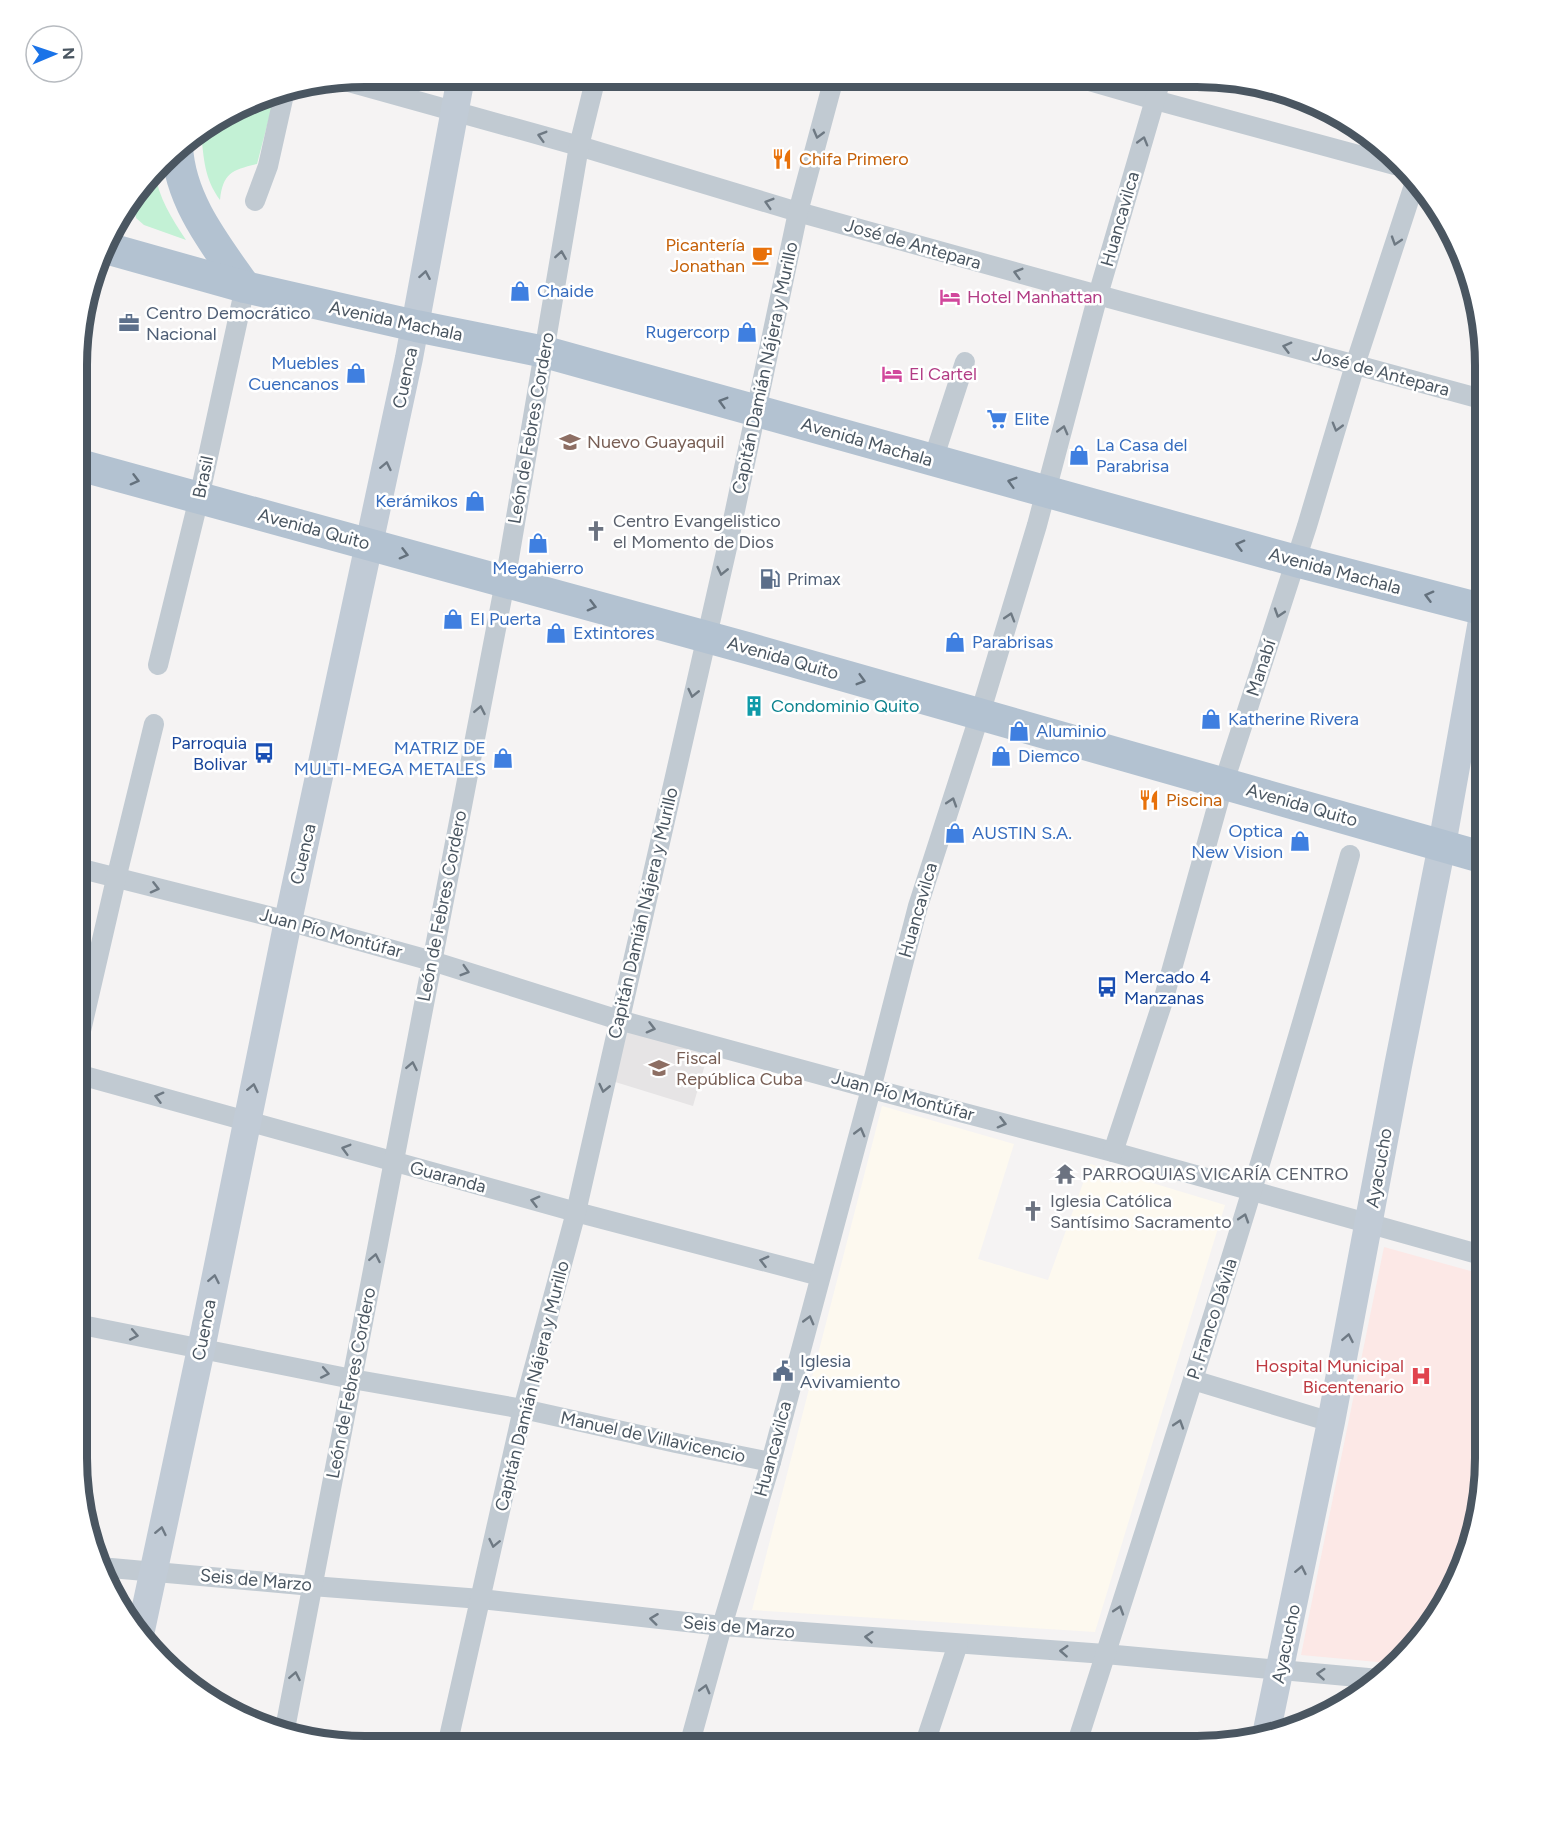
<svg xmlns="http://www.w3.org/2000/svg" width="1562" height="1823" viewBox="0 0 1562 1823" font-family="Figtree,sans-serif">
	<rect width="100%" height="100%" fill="#f5f3f3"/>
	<path fill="#fdf9ef" d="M882,1106l132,38 -36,115 70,21 42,-116 135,41 -130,427 -343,-22z"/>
	<path fill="#e6e4e5" d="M624,1030l84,24 -15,52 -81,-25z"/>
	<path fill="#fce8e6" d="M1384,1247l101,28v203l-38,125 -48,61 -98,-9z"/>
	<g fill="#c3f1d5">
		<path d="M276,91l-19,73c-25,6 -34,9 -37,36 -16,-22 -16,-41 -19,-67l71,-41z"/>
		<path d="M155,172c3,25 17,47 31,68l-42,-15 -8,-7 -3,-16 -2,-1z"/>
	</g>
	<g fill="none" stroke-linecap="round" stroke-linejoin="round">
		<g stroke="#c1cad2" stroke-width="20">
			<path d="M1082,79l73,21 240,65"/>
			<path d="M342,80l237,66 219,66 300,83 387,105"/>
			<path d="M255,201l13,-35 17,-76"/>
			<path d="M933,460l32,-98"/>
			<path d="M158,665l41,-167 46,-211"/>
			<path d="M78,868l210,53 144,40 187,59 261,71 233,61 372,104"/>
			<path d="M77,1048l39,-169 38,-155"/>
			<path d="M77,1074l499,138 244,64"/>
			<path d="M1113,1152l50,-151 61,-219 83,-256 48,-161 59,-180"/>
			<path d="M77,1324l275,55 171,30 153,34 95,19"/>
			<path d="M1193,1380l138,42"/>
			<path d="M100,1567l212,19 169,13 241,27 383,28 274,25"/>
			<path d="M284,1734l221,-1152 74,-436 17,-69"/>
			<path d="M447,1746l76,-337 53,-197 153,-673 69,-327 36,-134"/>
			<path d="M689,1746l33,-120 49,-164 100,-373 47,-183 62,-192 57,-189 61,-230 63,-216"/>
			<path d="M924,1746l34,-102"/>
			<path d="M1076,1746c95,-296 191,-592 274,-891"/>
		</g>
		<g stroke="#c1cbd6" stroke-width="28">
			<path d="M141,1630l60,-281 87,-428 121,-563 52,-281"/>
			<path d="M1267,1730l64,-308 67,-356 44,-221 43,-241"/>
		</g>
		<g stroke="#b3c2d1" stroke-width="32">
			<path d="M177,147c3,54 38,97 68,140"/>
			<path d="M106,248l139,39 171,39 129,26 751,209 189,49"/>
			<path d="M79,465l668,183 738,210"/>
		</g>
	</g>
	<defs><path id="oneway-chevron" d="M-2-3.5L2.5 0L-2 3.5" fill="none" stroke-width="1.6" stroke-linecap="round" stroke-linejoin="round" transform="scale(1.5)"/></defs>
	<g stroke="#6e7983">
		<use href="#oneway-chevron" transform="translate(818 134) rotate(105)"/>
		<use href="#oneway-chevron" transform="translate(542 136) rotate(-164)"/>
		<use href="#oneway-chevron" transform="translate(1143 141) rotate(-74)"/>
		<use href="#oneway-chevron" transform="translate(769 203) rotate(-163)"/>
		<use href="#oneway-chevron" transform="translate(1396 241) rotate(108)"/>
		<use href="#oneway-chevron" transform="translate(561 255) rotate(-81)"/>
		<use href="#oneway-chevron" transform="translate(1018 273) rotate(-164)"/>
		<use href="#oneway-chevron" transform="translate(1287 347) rotate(-165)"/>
		<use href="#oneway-chevron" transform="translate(1337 427) rotate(106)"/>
		<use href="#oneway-chevron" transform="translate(1063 430) rotate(-75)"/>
		<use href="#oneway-chevron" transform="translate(722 571) rotate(103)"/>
		<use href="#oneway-chevron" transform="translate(1279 613) rotate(108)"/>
		<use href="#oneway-chevron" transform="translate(1010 617) rotate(-73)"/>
		<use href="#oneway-chevron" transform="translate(693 693) rotate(103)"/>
		<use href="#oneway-chevron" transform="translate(480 710) rotate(-79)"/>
		<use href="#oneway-chevron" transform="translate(952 802) rotate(-72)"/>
		<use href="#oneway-chevron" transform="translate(155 888) rotate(14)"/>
		<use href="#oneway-chevron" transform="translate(465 971) rotate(17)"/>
		<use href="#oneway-chevron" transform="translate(651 1028) rotate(15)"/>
		<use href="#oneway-chevron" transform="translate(412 1066) rotate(-79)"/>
		<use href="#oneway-chevron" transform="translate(604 1088) rotate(103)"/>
		<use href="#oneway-chevron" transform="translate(159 1097) rotate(-165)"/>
		<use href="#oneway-chevron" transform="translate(1002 1123) rotate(15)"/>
		<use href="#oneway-chevron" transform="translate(860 1132) rotate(-75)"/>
		<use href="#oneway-chevron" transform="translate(346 1149) rotate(-164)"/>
		<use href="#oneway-chevron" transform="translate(535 1201) rotate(-165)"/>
		<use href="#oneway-chevron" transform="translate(1244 1218) rotate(-72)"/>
		<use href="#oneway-chevron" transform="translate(375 1258) rotate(-79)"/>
		<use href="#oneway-chevron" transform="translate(764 1261) rotate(-165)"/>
		<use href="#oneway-chevron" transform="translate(809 1320) rotate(-75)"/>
		<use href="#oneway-chevron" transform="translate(134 1335) rotate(11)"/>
		<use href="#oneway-chevron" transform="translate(325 1373) rotate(11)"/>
		<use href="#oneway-chevron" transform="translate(1179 1424) rotate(-72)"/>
		<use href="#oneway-chevron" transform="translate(494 1543) rotate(102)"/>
		<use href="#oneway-chevron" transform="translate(1119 1610) rotate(-72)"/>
		<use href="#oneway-chevron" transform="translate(654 1619) rotate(-173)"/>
		<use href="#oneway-chevron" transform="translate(869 1637) rotate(-176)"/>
		<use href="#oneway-chevron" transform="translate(1064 1651) rotate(-176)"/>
		<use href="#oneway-chevron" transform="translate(1321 1674) rotate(-176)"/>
		<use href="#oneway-chevron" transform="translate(295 1676) rotate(-79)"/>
		<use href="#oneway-chevron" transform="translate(705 1689) rotate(-75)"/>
	</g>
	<g stroke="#6e7984">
		<use href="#oneway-chevron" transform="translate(425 275) rotate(-80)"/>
		<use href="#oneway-chevron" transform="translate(386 466) rotate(-78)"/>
		<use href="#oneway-chevron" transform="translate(253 1088) rotate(-78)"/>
		<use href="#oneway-chevron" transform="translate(214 1279) rotate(-79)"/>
		<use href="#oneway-chevron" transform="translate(1348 1338) rotate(-79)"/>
		<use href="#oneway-chevron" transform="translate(161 1531) rotate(-78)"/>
		<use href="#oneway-chevron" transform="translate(1301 1570) rotate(-78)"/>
	</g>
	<g stroke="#64717d">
		<use href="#oneway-chevron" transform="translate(723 402) rotate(-164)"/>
		<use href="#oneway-chevron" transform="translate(135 480) rotate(15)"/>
		<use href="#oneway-chevron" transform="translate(1012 482) rotate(-164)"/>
		<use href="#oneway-chevron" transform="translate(1240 545) rotate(-165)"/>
		<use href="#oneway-chevron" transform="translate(404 554) rotate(15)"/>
		<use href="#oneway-chevron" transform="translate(1429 596) rotate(-165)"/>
		<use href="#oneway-chevron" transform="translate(592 606) rotate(15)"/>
		<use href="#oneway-chevron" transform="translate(861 680) rotate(16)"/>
	</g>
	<defs>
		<g id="restaurant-bare" transform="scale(1.62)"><path d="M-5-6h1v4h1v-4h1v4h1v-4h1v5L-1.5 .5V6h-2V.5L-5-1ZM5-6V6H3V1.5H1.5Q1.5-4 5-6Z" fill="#e8710a" stroke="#fff" stroke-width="2.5" paint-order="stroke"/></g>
		<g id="cafe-bare" transform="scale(1.62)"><path d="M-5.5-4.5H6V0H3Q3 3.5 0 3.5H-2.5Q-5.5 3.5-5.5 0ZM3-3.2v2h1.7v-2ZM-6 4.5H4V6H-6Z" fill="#e8710a" stroke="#fff" stroke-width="2.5" paint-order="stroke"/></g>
		<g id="shop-bare" transform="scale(1.62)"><path d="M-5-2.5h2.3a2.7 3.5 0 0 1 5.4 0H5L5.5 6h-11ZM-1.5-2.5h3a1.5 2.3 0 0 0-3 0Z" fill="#3f7fe0" stroke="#fff" stroke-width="2.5" paint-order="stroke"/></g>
		<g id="hotel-bare" transform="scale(1.62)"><path d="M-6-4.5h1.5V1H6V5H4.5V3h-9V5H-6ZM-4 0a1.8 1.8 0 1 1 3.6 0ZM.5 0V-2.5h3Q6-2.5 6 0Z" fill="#d1479c" stroke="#fff" stroke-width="2.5" paint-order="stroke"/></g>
		<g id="office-bare" transform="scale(1.62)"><path d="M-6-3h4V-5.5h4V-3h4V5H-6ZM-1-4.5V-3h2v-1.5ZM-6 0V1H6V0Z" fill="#5c6f8a" stroke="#fff" stroke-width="2.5" paint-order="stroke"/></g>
		<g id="supermarket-bare" transform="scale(1.62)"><path d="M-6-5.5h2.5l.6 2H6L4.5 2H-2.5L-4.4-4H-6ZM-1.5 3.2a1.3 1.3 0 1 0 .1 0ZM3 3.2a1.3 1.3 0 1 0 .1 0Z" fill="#3f7fe0" stroke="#fff" stroke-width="2.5" paint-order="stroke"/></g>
		<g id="school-bare" transform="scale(1.62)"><path d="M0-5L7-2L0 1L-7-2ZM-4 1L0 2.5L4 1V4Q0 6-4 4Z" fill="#8d6e63" stroke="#fff" stroke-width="2.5" paint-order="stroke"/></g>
		<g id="church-bare" transform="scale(1.62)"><path d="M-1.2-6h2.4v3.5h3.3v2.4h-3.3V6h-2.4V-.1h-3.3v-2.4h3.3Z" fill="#6b7280" stroke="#fff" stroke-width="2.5" paint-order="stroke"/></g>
		<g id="fuel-bare" transform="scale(1.62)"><path d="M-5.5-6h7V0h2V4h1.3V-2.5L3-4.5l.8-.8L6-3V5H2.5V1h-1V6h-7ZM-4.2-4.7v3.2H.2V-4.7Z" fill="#5c6f8a" stroke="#fff" stroke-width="2.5" paint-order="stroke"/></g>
		<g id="building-bare" transform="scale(1.62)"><path d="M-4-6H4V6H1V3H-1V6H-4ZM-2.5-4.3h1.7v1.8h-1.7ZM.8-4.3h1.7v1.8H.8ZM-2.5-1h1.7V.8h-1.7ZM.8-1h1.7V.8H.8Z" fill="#0f9aa8" stroke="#fff" stroke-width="2.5" paint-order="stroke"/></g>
		<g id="bus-bare" transform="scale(1.62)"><path d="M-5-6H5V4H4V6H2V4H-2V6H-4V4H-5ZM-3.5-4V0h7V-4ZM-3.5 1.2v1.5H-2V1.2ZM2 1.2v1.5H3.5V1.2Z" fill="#1a4fb4" stroke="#fff" stroke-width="2.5" paint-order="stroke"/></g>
		<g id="temple-bare" transform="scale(1.62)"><path d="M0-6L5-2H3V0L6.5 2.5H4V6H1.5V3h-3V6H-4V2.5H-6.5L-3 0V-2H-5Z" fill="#6b7280" stroke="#fff" stroke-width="2.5" paint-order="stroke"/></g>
		<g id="civic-bare" transform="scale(1.62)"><path d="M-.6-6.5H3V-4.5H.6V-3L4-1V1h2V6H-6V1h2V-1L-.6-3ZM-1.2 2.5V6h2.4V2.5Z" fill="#5c6f8a" stroke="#fff" stroke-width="2.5" paint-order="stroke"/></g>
		<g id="hospital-bare" transform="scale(1.62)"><path d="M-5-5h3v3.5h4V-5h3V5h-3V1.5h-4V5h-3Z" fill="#e0444e" stroke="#fff" stroke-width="2.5" paint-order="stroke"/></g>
	</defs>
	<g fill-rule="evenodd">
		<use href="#restaurant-bare" x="782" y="159"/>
		<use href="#cafe-bare" x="762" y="255"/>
		<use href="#shop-bare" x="520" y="291"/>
		<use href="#hotel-bare" x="950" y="297"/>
		<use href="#office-bare" x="129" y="323"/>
		<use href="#shop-bare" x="747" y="332"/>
		<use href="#shop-bare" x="356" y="373"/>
		<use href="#hotel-bare" x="892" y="374"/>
		<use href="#supermarket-bare" x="997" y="419"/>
		<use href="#school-bare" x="570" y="442"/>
		<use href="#shop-bare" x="1079" y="455"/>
		<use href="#shop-bare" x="475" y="501"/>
		<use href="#church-bare" x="596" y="531"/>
		<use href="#shop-bare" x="538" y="543"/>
		<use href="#fuel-bare" x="770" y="579"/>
		<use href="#shop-bare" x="453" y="619"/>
		<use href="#shop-bare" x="556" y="633"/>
		<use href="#shop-bare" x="955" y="642"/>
		<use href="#building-bare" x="754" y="706"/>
		<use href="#shop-bare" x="1211" y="719"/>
		<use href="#shop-bare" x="1019" y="731"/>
		<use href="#bus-bare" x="264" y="753"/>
		<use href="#shop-bare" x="1001" y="756"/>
		<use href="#shop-bare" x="503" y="758"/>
		<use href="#restaurant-bare" x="1149" y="800"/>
		<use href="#shop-bare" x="955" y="833"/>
		<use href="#shop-bare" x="1300" y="841"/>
		<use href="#bus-bare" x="1107" y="987"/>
		<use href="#school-bare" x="659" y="1068"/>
		<use href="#temple-bare" x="1065" y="1174"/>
		<use href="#church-bare" x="1033" y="1211"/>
		<use href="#civic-bare" x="783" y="1371"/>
		<use href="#hospital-bare" x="1421" y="1376"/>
	</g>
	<g text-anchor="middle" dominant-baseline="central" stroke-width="5" stroke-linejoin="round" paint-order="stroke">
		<g font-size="18" fill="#c56008" stroke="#fff" text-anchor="start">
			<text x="799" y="159">Chifa Primero</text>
			<text x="745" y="245" text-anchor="end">Picantería<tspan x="745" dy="21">Jonathan</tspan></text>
			<text x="1166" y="800">Piscina</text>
		</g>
		<g font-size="18" fill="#4a5661" stroke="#fff">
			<text transform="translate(1120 219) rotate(-74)">Huancavilca</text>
			<text transform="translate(913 244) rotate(16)">José de Antepara</text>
			<text transform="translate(396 321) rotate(12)">Avenida Machala</text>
			<text transform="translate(765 368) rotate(-78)">Capitán Damián Nájera y Murillo</text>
			<text transform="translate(1381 372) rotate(15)">José de Antepara</text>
			<text transform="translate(405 378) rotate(-78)">Cuenca</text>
			<text transform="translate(531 428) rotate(-80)">León de Febres Cordero</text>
			<text transform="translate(867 442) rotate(16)">Avenida Machala</text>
			<text transform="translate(203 477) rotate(-78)">Brasil</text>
			<text transform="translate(314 529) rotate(15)">Avenida Quito</text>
			<text transform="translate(1335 571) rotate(15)">Avenida Machala</text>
			<text transform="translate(783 658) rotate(16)">Avenida Quito</text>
			<text transform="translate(1261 668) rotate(-72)">Manabí</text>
			<text transform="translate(1302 805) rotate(16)">Avenida Quito</text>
			<text transform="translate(303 854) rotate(-77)">Cuenca</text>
			<text transform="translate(442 906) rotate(-79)">León de Febres Cordero</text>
			<text transform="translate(918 910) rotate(-74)">Huancavilca</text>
			<text transform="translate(643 913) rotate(-77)">Capitán Damián Nájera y Murillo</text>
			<text transform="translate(331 933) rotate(15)">Juan Pío Montúfar</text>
			<text transform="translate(903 1096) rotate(15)">Juan Pío Montúfar</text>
			<text transform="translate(1379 1168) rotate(-80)">Ayacucho</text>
			<text transform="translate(448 1177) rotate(15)">Guaranda</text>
			<text transform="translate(1212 1319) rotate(-72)">P. Franco Dávila</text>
			<text transform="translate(204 1330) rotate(-79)">Cuenca</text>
			<text transform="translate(351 1383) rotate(-79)">León de Febres Cordero</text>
			<text transform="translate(532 1386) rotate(-76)">Capitán Damián Nájera y Murillo</text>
			<text transform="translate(653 1437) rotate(12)">Manuel de Villavicencio</text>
			<text transform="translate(773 1449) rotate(-75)">Huancavilca</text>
			<text transform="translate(256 1580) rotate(5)">Seis de Marzo</text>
			<text transform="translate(739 1627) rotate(5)">Seis de Marzo</text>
			<text transform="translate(1286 1644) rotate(-78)">Ayacucho</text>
		</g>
		<g font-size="18" fill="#366cbe" stroke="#fff" text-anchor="start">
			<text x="537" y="291">Chaide</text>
			<text x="730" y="332" text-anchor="end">Rugercorp</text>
			<text x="339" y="363" text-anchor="end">Muebles<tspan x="339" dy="21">Cuencanos</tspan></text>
			<text x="1014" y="419">Elite</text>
			<text x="1096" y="445">La Casa del<tspan x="1096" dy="21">Parabrisa</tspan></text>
			<text x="458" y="501" text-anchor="end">Kerámikos</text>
			<text x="538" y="568" text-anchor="middle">Megahierro</text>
			<text x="470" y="619">El Puerta</text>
			<text x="573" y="633">Extintores</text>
			<text x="972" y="642">Parabrisas</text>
			<text x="1228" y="719">Katherine Rivera</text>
			<text x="1036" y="731">Aluminio</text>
			<text x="486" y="748" text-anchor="end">MATRIZ DE<tspan x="486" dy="21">MULTI-MEGA METALES</tspan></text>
			<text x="1018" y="756">Diemco</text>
			<text x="1283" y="831" text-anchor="end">Optica<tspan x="1283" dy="21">New Vision</tspan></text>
			<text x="972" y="833">AUSTIN S.A.</text>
		</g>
		<g font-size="18" fill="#b23c85" stroke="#fff" text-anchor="start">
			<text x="967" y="297">Hotel Manhattan</text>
			<text x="909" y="374">El Cartel</text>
		</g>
		<g font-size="18" fill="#4e5e75" stroke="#fff" text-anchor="start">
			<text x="146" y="313">Centro Democrático<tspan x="146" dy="21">Nacional</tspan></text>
			<text x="787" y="579">Primax</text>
			<text x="800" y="1361">Iglesia<tspan x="800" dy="21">Avivamiento</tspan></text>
		</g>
		<g font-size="18" fill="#785e54" stroke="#fff" text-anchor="start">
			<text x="587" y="442">Nuevo Guayaquil</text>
			<text x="676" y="1058">Fiscal<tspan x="676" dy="21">República Cuba</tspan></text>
		</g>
		<g font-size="18" fill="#5b616d" stroke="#fff" text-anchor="start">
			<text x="613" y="521">Centro Evangelistico<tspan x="613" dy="21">el Momento de Dios</tspan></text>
			<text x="1082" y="1174">PARROQUIAS VICARÍA CENTRO</text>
			<text x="1050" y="1201">Iglesia Católica<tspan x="1050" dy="21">Santísimo Sacramento</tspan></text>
		</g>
		<g font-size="18" fill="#0d838f" stroke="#fff" text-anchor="start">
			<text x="771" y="706">Condominio Quito</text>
		</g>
		<g font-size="18" fill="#164399" stroke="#fff" text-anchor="end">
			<text x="247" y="743">Parroquia<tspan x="247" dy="21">Bolivar</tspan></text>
			<text x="1124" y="977" text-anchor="start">Mercado 4<tspan x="1124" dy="21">Manzanas</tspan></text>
		</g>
		<g font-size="18" fill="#be3a42" stroke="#fff" text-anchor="end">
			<text x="1404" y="1366">Hospital Municipal<tspan x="1404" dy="21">Bicentenario</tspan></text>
		</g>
	</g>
	<path d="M0 0H1562V1823H0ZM365 87H1197A278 278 0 0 1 1475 365V1458A278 278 0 0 1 1197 1736H365A278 278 0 0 1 87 1458V365A278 278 0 0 1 365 87Z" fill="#fff" fill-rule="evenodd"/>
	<path fill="none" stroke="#4a5661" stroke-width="8" d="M365 87H1197A278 278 0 0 1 1475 365V1458A278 278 0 0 1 1197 1736H365A278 278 0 0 1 87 1458V365A278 278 0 0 1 365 87Z"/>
	<g transform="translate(54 54) rotate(88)"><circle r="28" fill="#ffffff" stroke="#b7bbc0" stroke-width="1.5"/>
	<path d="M0-4.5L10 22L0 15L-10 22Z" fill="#1a73e8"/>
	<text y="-9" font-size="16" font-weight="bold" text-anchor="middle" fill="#4a5661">N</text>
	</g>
</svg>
